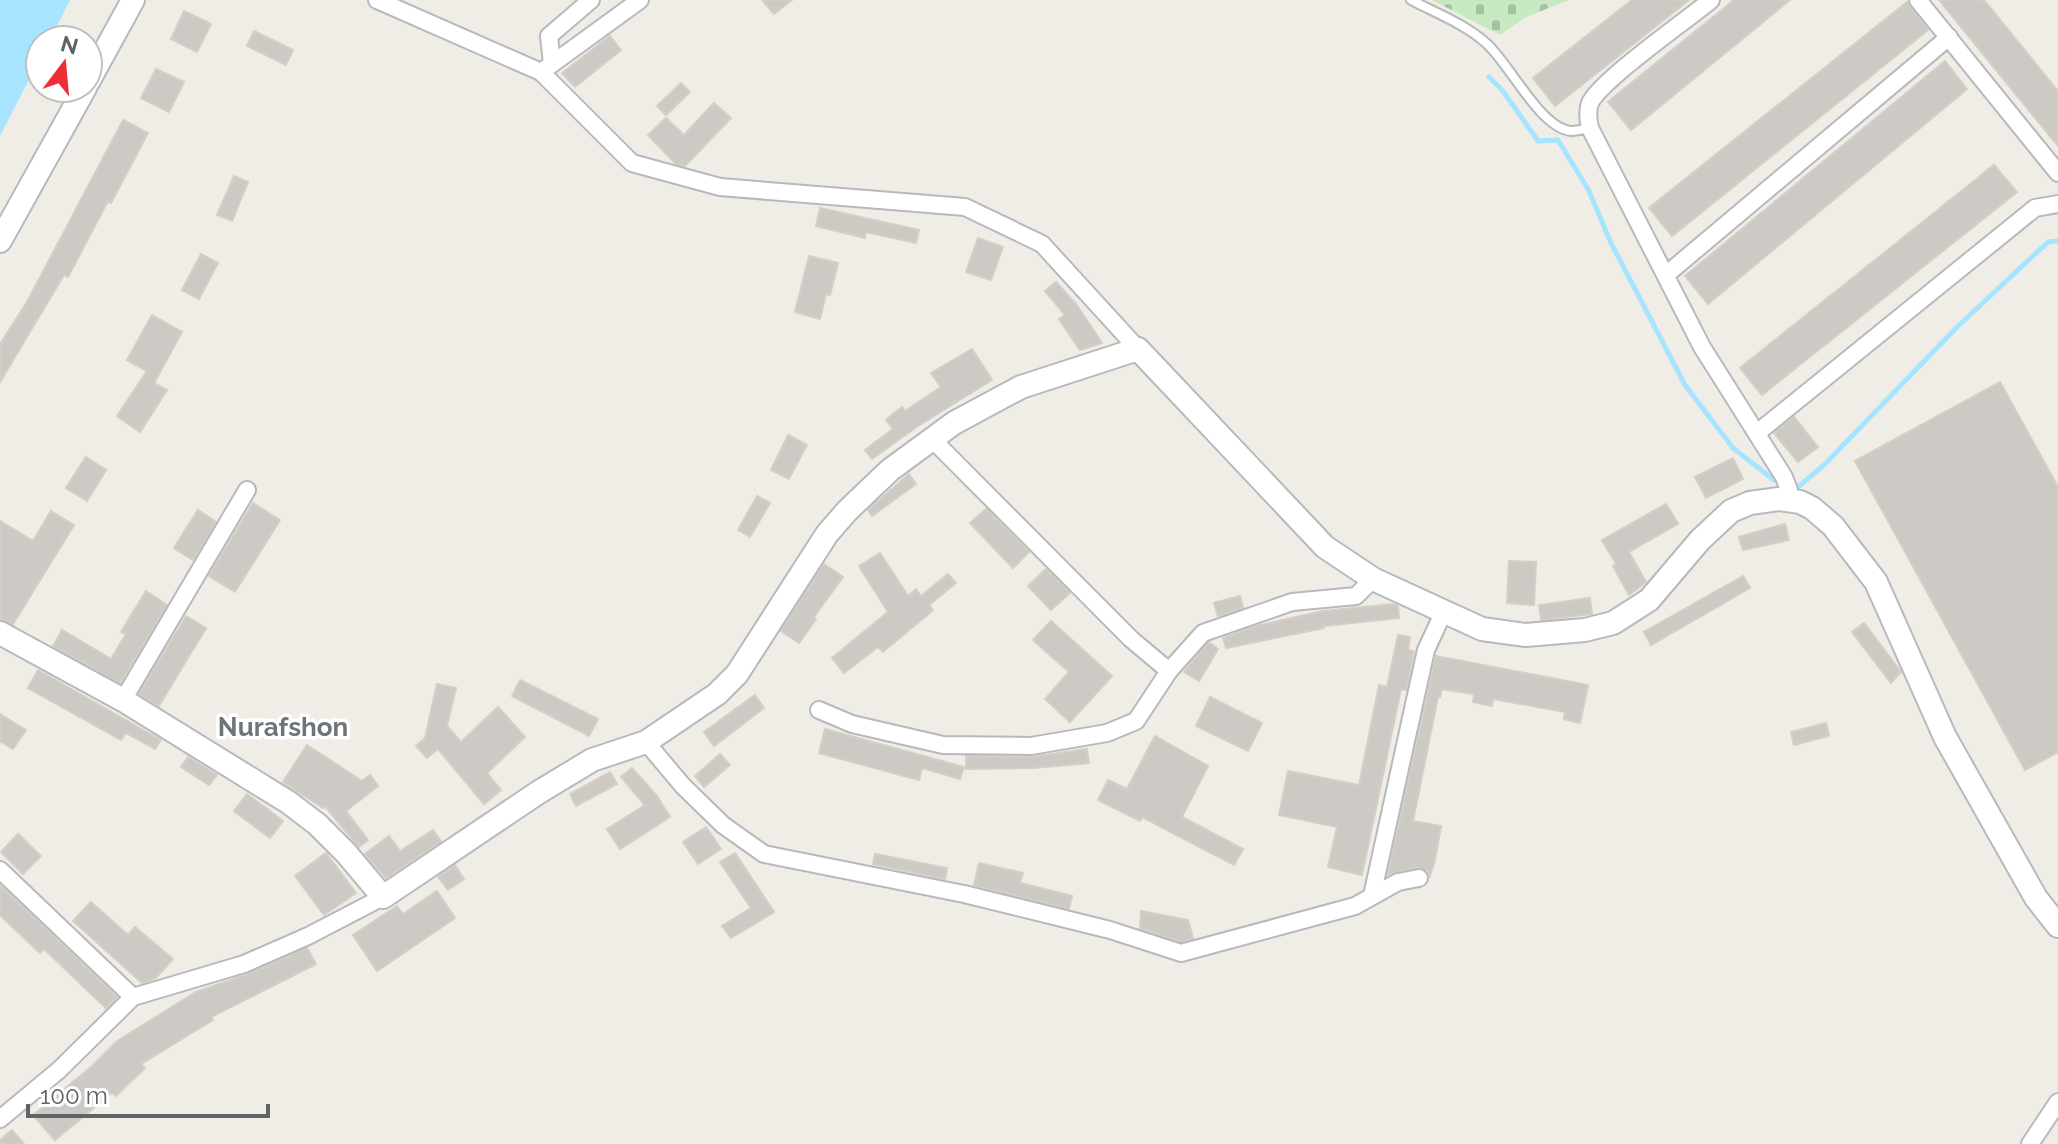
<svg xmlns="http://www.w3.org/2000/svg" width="2058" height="1144" viewBox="0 0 2058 1144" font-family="Raleway,sans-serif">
	<defs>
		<pattern id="cemetery-stones" width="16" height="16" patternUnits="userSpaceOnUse" patternTransform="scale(2)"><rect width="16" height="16" fill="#c7e9c2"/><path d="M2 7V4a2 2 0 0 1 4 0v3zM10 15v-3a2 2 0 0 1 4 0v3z" fill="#a5c0a1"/></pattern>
	</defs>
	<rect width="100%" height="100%" fill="#f0ede6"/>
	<path fill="url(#cemetery-stones)" d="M1432,0h137l-43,17 -26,18z"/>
	<path fill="#a7e4ff" d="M0,0h70l-20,40h-10v18l-40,78z"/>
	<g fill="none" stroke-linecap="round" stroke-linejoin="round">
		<g stroke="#a7e4ff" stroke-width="5">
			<path d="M1489,77l14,14 35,50 20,-1 30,49 23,54 74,142 48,63 41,32 8,2"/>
			<path d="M1792,485l6,2 26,-22 134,-139 90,-84 10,-1"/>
		</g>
	</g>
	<g fill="#cdcac5" stroke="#d5cec4" stroke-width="2">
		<path d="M762,0h30l-18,14z"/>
		<path d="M1632,0h57l-134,106 -22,-28z"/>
		<path d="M1734,0h56l-159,130 -23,-28z"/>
		<path d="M1939,0h45l74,91v55z"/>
		<path d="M1907,2l21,28 -256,206 -23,-28z"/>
		<path d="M184,11l27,13 -14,28 -26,-13z"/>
		<path d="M254,31l39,19 -7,15 -39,-19z"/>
		<path d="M610,36l11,14 -46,37 -13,-14z"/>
		<path d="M1945,61l22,28 -259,215 -23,-28z"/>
		<path d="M156,69l28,13 -15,30 -28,-14z"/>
		<path d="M681,83l9,9 -24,23 -9,-9z"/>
		<path d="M714,103l17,15 -46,48 -9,-2 -28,-29 18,-17 18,17z"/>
		<path d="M123,120l25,13 -37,70 -3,-2 -40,76 -4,-2 -64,107v-38l27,-42z"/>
		<path d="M1994,165l23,27 -255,203 -22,-27z"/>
		<path d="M234,176l14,6 -16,39 -15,-6z"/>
		<path d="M820,208l99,22 -3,13 -50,-11 -1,6 -49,-12z"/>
		<path d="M978,238l25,9 -12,33 -25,-8z"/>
		<path d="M201,254l17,9 -19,36 -17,-9z"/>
		<path d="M809,256l29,7 -8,32 -4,-1 -6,25 -25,-7z"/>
		<path d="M1056,282l20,22 26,39 -22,7 -21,-31 6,-4 -20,-24z"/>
		<path d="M152,315l30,17 -28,51 13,7 -27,42 -23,-16 30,-45 -20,-11z"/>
		<path d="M972,349l20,31 -74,46 -46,33 -7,-9 28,-21 -7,-9 16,-13 3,4 36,-24 -10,-14z"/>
		<path d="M2000,382l58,105v265l-33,18 -170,-309z"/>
		<path d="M1794,417l24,30 -20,15 -24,-29z"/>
		<path d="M788,435l19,10 -18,34 -18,-9z"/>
		<path d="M86,457l20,13 -19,31 -21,-13z"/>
		<path d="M1733,458l10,21 -37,19 -11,-21z"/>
		<path d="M909,474l7,10 -44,32 -4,-6z"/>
		<path d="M757,496l13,7 -20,34 -12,-7z"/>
		<path d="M253,503l27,17 -45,72 -26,-16z"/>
		<path d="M1666,504l12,20 -49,28 17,30 -17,13 -16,-29 3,-2 -14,-24z"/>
		<path d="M986,509l43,43 -16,16 -43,-45z"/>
		<path d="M198,510l18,12 -23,38 -19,-12z"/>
		<path d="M51,511l23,14 -61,99 -13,-5v-98l33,20z"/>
		<path d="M1785,524l4,16 -46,10 -4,-13z"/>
		<path d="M880,553l28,43 8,-7 5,7 27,-22 8,9 -27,22 4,5 -50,42 -5,-5 -34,26 -12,-15 56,-46 -29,-46z"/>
		<path d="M1509,561l27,1 -2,43 -27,-2z"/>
		<path d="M824,564l19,13 -29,40 2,2 -17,24 -18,-12z"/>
		<path d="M1046,569l24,24 -19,17 -23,-24z"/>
		<path d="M1743,576l7,12 -99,57 -7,-13z"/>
		<path d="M146,591l21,14 -47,78 -67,-37 9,-16 49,29 15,-25 -5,-2z"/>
		<path d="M1240,596l3,12 -25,8 -4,-13z"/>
		<path d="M1590,598l2,16 -51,6 -2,-15z"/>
		<path d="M1394,604l4,2 1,12 -76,8 1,2 -98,20 -3,-10 33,-12 67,-15z"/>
		<path d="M186,616l20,12 -47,78 -20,-12z"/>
		<path d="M1051,621l61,55 -42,46 -25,-23 24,-27 -36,-32z"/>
		<path d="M1864,623l37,49 -10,11 -39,-51z"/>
		<path d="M1398,635l12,2 -2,13 6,1 -8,39 -5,-1 -39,186 -34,-8 9,-40 -58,-12 9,-44 71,14 20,-100 8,2z"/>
		<path d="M1209,642l9,7 -19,32 -15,-9z"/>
		<path d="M1436,656l152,29 -8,38 -16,-4 1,-7 -72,-13 -1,7 -19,-4 1,-8 -32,-5 -2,8h-2l-25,124 28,5 -6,34 -5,16 -3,-6 -9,-3 -30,7z"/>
		<path d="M38,670l123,70 -6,9 -29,-16 -5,7 -93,-52z"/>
		<path d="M520,680l78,39 -9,17 -77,-40z"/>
		<path d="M437,684l19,4 -9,38 14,16 37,-35 27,30 -38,36 14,17 -17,14 -46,-55 -11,9 -11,-12 9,-8z"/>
		<path d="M755,695l9,13 -50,38 -10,-14z"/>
		<path d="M1210,697l52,26 -14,28 -52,-25z"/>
		<path d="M0,714l26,16 -13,19 -13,-8z"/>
		<path d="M1826,723l3,13 -35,9 -3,-13z"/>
		<path d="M825,729l139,38 -4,12 -38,-11 -3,12 -100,-27z"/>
		<path d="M1155,736l53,30 -26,51 61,32 -9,16 -92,-48 -2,4 -42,-21 10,-20 19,9z"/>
		<path d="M307,745l55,36 8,-6 8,11 -32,25 22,29 -9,7 -35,-42 -1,3 -40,-26z"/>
		<path d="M1087,749l2,14 -55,5 -68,1v-13l65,1z"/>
		<path d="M720,754l10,11 -26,22 -9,-11z"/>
		<path d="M188,757l29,18 -8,10 -28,-18z"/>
		<path d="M632,768l25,28 13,21 -50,32 -13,-20 38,-24 -24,-28z"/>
		<path d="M610,772l7,12 -41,22 -6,-12z"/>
		<path d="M247,794l36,27 -13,17 -36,-27z"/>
		<path d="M706,827l15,22 -23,15 -15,-22z"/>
		<path d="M433,830l8,11 -55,37 -21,-24 24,-18 11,15z"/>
		<path d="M18,834l23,22 -18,18 -22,-22z"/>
		<path d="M326,853l30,40 -32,22 -29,-39z"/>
		<path d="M735,853l39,59 -43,26 -9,-12 29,-18 -31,-46z"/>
		<path d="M875,854l72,14 -2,11 -72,-15z"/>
		<path d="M979,863l44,10 -3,10 52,13 -3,13 -95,-24z"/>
		<path d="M455,865l9,14 -16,11 -10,-13z"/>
		<path d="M0,885l117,112 -11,11 -62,-59 -4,4 -40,-38z"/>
		<path d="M437,891l18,27 -78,53 -24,-36 44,-29 6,8z"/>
		<path d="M91,902l37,33 7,-8 38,32 -18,20 -13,4 -69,-62z"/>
		<path d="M1141,911l47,9 5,18 -12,4 -41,-14z"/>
		<path d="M307,948l9,16 -105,53 2,3 -72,44 4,4 -29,28 -4,-3 -57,47 -22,-25 58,-48 26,-26 79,-49 52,-18z"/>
		<path d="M12,1130l12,14h-24v-4z"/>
	</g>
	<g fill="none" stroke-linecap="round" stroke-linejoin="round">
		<g stroke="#b6b9bd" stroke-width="12">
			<path id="lane" d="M1411,0c25,13 54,24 75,43 24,21 54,85 85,88 6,0 13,-2 19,-3"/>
		</g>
		<g stroke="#b6b9bd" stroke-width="20">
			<g id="street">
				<path d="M377,0l164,72 91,91 88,24 245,20 77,37 96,105"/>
				<path d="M1711,0c-24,20 -110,80 -121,103 -3,8 -2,16 0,25l112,219 82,130 5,13 -2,10"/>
				<path d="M1918,0l140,173"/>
				<path d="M552,64l-3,-28 42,-36"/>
				<path d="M541,72l99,-72"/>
				<path d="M1667,274l282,-237"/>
				<path d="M1757,433l278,-225 23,-4"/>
				<path d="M932,439l199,200 38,32"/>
				<path d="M123,700l124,-210"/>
				<path d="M819,710l33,14 91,21 88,1 76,-13 29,-12 33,-50 34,-38 89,-31 64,-6 17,-17"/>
				<path d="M646,742l37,44 40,39 41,29 200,40 146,36 71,23 174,-47 43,-24 21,-4"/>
				<path d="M0,870l133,127"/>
				<path d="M1372,896l54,-246 18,-39"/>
				<path d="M0,1119l59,-49 74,-73 111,-33 64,-28 75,-39"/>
				<path d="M2030,1144l28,-42"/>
			</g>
		</g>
		<g stroke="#b4babe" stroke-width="26">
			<g id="secondary">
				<path d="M88,82l45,-82"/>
				<path d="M0,241l85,-153"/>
				<path d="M0,633l123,67 165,102 29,22 29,29 37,44 156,-105 53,-32 54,-18 71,-48 20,-20 90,-140 20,-23 43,-41 64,-47 67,-36 117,-38 187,198 48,32 109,50 44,6 59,-5 28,-7 36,-23 51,-60 31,-29 19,-8 29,-4 21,3 12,6 21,18 43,56 69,155 91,161 22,28"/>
			</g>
		</g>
		<use href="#lane" stroke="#fff" stroke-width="8"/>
		<use href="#street" stroke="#fff" stroke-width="16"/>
		<use href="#secondary" stroke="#fff" stroke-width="22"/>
	</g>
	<g text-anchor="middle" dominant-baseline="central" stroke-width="7" stroke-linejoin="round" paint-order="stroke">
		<g font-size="26" font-weight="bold" fill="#6e7579" stroke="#fff">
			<text x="283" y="727">Nurafshon</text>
		</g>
	</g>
	<g transform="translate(64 64) rotate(16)"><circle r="38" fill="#ffffff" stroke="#bec1c2" stroke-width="2"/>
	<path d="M0-6L14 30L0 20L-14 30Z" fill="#f02c35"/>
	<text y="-12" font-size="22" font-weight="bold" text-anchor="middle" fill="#5d6367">N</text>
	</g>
	<path d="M28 1104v12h240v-12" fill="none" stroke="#5d6367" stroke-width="4"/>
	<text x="40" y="1104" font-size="24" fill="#5d6367" stroke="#ffffff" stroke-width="6" paint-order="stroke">100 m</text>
</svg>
